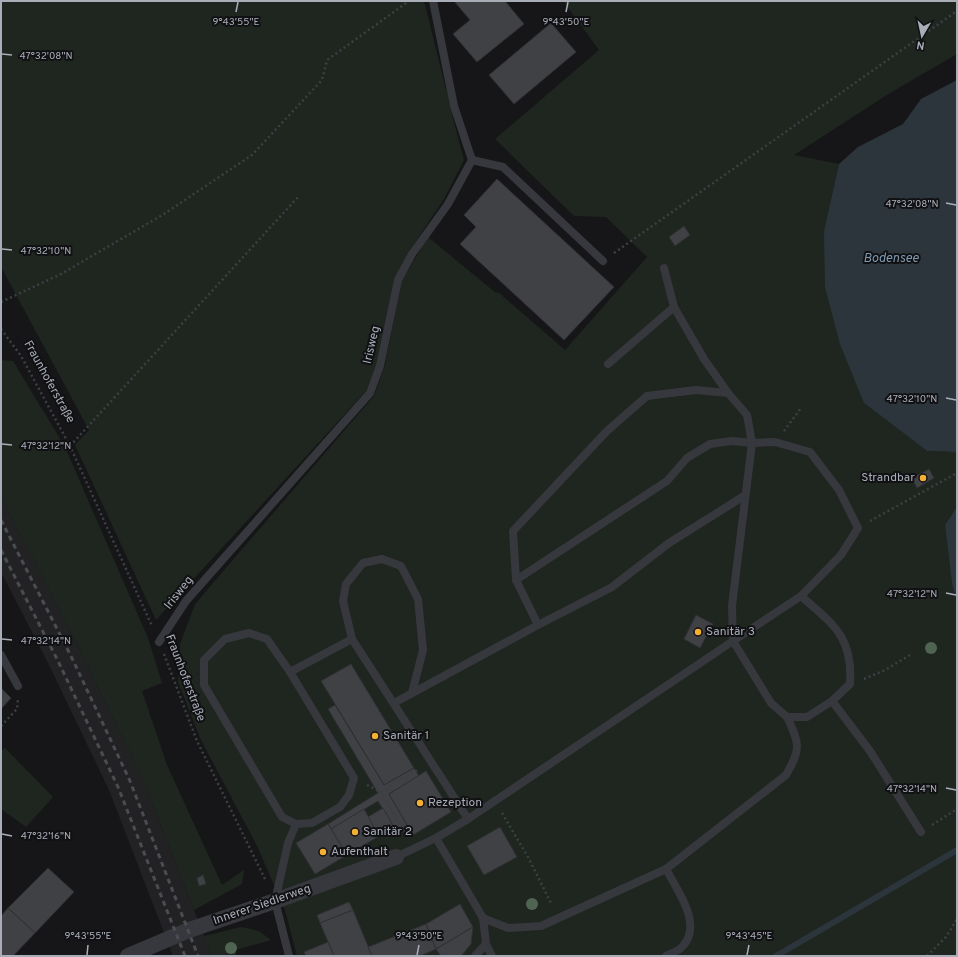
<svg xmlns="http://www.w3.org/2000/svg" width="958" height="957" viewBox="0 0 958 957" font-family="Overpass,sans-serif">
	<rect width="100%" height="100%" fill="#161618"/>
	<path fill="#222225" d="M1,497l79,153 62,128 70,178h-39l-64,-166 -60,-125 -48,-93z"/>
	<g fill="#1e261f">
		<path d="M1,1h423l34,137 6,22 -20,39 -36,54 -31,113 -11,25 -210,229 -81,-175 14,-15 -88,-163z"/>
		<path d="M563,1h394v53l-67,39 -96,62 45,9 -15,67 40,172 63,48 30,1v55l-12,18 7,59 5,17v355h-660l-12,-46 -28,-64 -56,-106 -23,-58 2,-38 15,-40 179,-208 11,-31 16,-83 27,-45 68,56 2,-1 67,58 82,-93 -41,-40 -32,-1 -79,-77 104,-89z"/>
		<path d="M1,360l12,1 52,86 83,191 14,45 -20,8 25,74 55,120 22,-15 -2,14 -48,26 -52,-132 -62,-128 -79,-153z"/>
		<path d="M5,748l48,49 -27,30 -25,-18v-58z"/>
		<path d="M241,927l18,4 12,9 -36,10 2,6h-25l-8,-20z"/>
	</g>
	<g fill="#2c353c">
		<path d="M957,80v372l-30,-1 -63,-48 -24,-59 -15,-57 -1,-56 15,-67 19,-17 45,-23 18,-25z"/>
		<path d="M957,507v94l-5,-17 -7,-59z"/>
	</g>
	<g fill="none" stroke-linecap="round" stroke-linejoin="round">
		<path stroke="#2c353c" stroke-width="6" d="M776,956l181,-106"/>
	</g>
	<g fill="#404145" stroke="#303034">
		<path d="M454,1h51l19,23 -47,38 -24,-28 17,-14z"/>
		<path d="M551,23l25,29 -62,52 -25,-29z"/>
		<path d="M497,179l117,108 -50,53 -104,-96 16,-17 -12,-12z"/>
		<path d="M684,226l6,9 -15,11 -6,-9z"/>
		<path d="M929,469l5,9 -17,10 -5,-10z"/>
		<path d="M696,615l17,9 -13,24 -16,-9z"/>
		<path d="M351,664l63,104 -30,17 -63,-104z"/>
		<path d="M1,688l10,10 -10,11z"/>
		<path d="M335,705l49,80 30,-17 5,8 -30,18 20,34 -14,8 -4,-7 3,-2 -16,-26 -47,28 -3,-5 50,-31 -50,-84z"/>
		<path d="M426,771l25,41 -38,23 -24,-41z"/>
		<path d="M383,808l11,19 -15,9 -11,-19z"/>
		<path d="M364,809l15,27 -32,19 -16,-26z"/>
		<path d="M328,824l19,31 -32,19 -19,-31z"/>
		<path d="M500,827l17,30 -33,18 -17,-29z"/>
		<path d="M48,868l26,24 -39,41 -27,-25z"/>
		<path d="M203,875l3,9 -7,2 -2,-8z"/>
		<path d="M349,902l4,8 -33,13 -3,-8z"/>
		<path d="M460,904l13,23 -37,22 -10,-25z"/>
		<path d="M8,908l27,25 -22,23h-12v-40z"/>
		<path d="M353,910l19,46h-38l-14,-33z"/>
		<path d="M426,924l10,25 -16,7h-48l-4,-9z"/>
		<path d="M473,927l-2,17 -10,12h-20l-5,-7z"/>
		<path d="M328,942l6,14h-28l-2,-4z"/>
	</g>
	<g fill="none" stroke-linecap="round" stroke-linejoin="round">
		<g stroke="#3d3f44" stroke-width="2.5" stroke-dasharray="2 3" stroke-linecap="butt">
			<path d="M614,253l343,-242"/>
			<path d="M1,302l60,-28 103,-60 88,-59 70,-75 5,-20 82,-59"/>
			<path d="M1,329l20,27 49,90 82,180"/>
			<path d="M784,431l17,-23"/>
			<path d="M70,446l229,-250"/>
			<path d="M870,521l87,-48"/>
			<path d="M164,654l33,87 68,138"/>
			<path d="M864,679l21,-9 25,-15"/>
			<path d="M1,726l16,-17 1,-10"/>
			<path d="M367,785l14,7 26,44"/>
			<path d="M381,792l38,-23"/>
			<path d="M502,813l26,44 24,48"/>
			<path d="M932,825l25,-16"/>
			<path d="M927,956l19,-19 11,-18"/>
		</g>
		<g stroke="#37383d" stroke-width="8">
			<path d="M472,160l31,7 100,94"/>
			<path d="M664,268l10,39 30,52 24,34"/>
			<path d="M608,364l66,-57"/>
			<path d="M516,580l151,-99 20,-23 23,-14 22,-3 20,2 23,-1 35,10 29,38 19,38 -17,27 -40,41"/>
			<path d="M538,625l74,-38 57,-44 75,-47"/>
			<path d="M249,633l18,6 23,33 64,106 -5,17 -9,12 -28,16 -16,1 -14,-7 -78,-132v-25l21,-21z"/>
			<path d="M159,642l27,-41 184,-208 10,-27 18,-86 14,-26 36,-50 24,-44 -18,-54 -21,-105"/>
			<path d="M1,655l17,31"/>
			<path d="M290,672l62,-33"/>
			<path d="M412,693l11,-43 -5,-51 -17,-33 -19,-7 -19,4 -17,21 -3,17 9,38 116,180"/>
			<path d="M832,701l38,50 51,81"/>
			<path d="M394,703l144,-78 -22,-45 -3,-49 94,-100 40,-35 49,-6 32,3 19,22 5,28 -20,163 1,35 68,-45c33,29 52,41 49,88l-18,17 -25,16h-20l-16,-14 -38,-62 -265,178 -32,19 -40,19"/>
			<path d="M436,838l47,80 3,26 6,12"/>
			<path d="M483,918l25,10 33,-2 125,-57"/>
			<path d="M289,956l-14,-55 13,-58 8,-19"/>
			<path d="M475,956l11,-12"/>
			<path d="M666,956c4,-2 12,-5 16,-9 22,-22 -5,-57 -16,-78l120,-94c15,-26 14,-31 1,-58"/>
		</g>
		<path stroke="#37383d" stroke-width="16" d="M128,956l61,-26 86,-29 121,-44"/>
		<g stroke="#4a4c52" stroke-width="3" stroke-dasharray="5 4" stroke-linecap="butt">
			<path d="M1,520l70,136 59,125 68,175"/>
			<path d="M1,550l57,111 60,126 67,169"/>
		</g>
	</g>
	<g fill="#506452">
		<circle cx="931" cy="648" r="6"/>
		<circle cx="532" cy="904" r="6"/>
		<circle cx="231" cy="948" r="6"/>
	</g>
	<path fill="none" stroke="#a8adb8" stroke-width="1.5" d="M236,12l2,-10M566,12l2,-10M2,54l10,1M946,203l10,2M2,249l10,1M946,398l10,2M2,444l10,1M946,593l10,2M2,639l10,1M946,788l10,2M2,834l10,2M87,955l1,-10M417,955l2,-10M747,955l2,-10"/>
	<g fill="#f2b134" stroke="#111113" stroke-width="1.5">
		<circle cx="923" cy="478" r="4"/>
		<circle cx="698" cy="632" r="4"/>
		<circle cx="375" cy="736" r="4"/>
		<circle cx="420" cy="803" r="4"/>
		<circle cx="355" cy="832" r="4"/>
		<circle cx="323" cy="852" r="4"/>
	</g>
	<g text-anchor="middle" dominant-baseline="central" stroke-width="4" stroke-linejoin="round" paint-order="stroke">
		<g font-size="12" fill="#a8adb8" stroke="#111113">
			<text transform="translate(372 345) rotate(-77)">Irisweg</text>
			<text transform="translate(49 382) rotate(61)">Fraunhoferstraße</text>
			<text transform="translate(179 593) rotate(-52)">Irisweg</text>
			<text transform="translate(185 678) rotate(69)">Fraunhoferstraße</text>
			<text transform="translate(262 905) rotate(-19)">Innerer Siedlerweg</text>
		</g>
		<g font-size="12" fill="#a8adb8" stroke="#111113" text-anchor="start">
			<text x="915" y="478" text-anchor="end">Strandbar</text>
			<text x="706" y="632">Sanitär 3</text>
			<text x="383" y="736">Sanitär 1</text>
			<text x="428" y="803">Rezeption</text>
			<text x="363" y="832">Sanitär 2</text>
			<text x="331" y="852">Aufenthalt</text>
		</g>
		<g font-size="13" font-style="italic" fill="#7f9bb3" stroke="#111113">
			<text x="891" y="259">Bodensee</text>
		</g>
	</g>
	<g font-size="10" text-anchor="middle" fill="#a8adb8" stroke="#111113" stroke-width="4" stroke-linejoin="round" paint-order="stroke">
		<text x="236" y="25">9°43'55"E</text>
		<text x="566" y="25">9°43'50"E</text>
		<text x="46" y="59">47°32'08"N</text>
		<text x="912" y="207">47°32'08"N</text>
		<text x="46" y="254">47°32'10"N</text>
		<text x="912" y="402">47°32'10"N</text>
		<text x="46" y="449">47°32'12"N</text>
		<text x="912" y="597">47°32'12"N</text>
		<text x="46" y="644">47°32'14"N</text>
		<text x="912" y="792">47°32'14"N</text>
		<text x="46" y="839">47°32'16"N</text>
		<text x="88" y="939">9°43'55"E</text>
		<text x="419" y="939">9°43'50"E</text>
		<text x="749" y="939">9°43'45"E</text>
	</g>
	<rect width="958" height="957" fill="none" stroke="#a8adb8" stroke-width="4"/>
	<g transform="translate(922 36) rotate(189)" stroke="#111113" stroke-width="3" paint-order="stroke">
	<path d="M0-3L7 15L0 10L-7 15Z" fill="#a8adb8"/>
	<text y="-6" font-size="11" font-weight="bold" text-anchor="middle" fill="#a8adb8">N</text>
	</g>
</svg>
